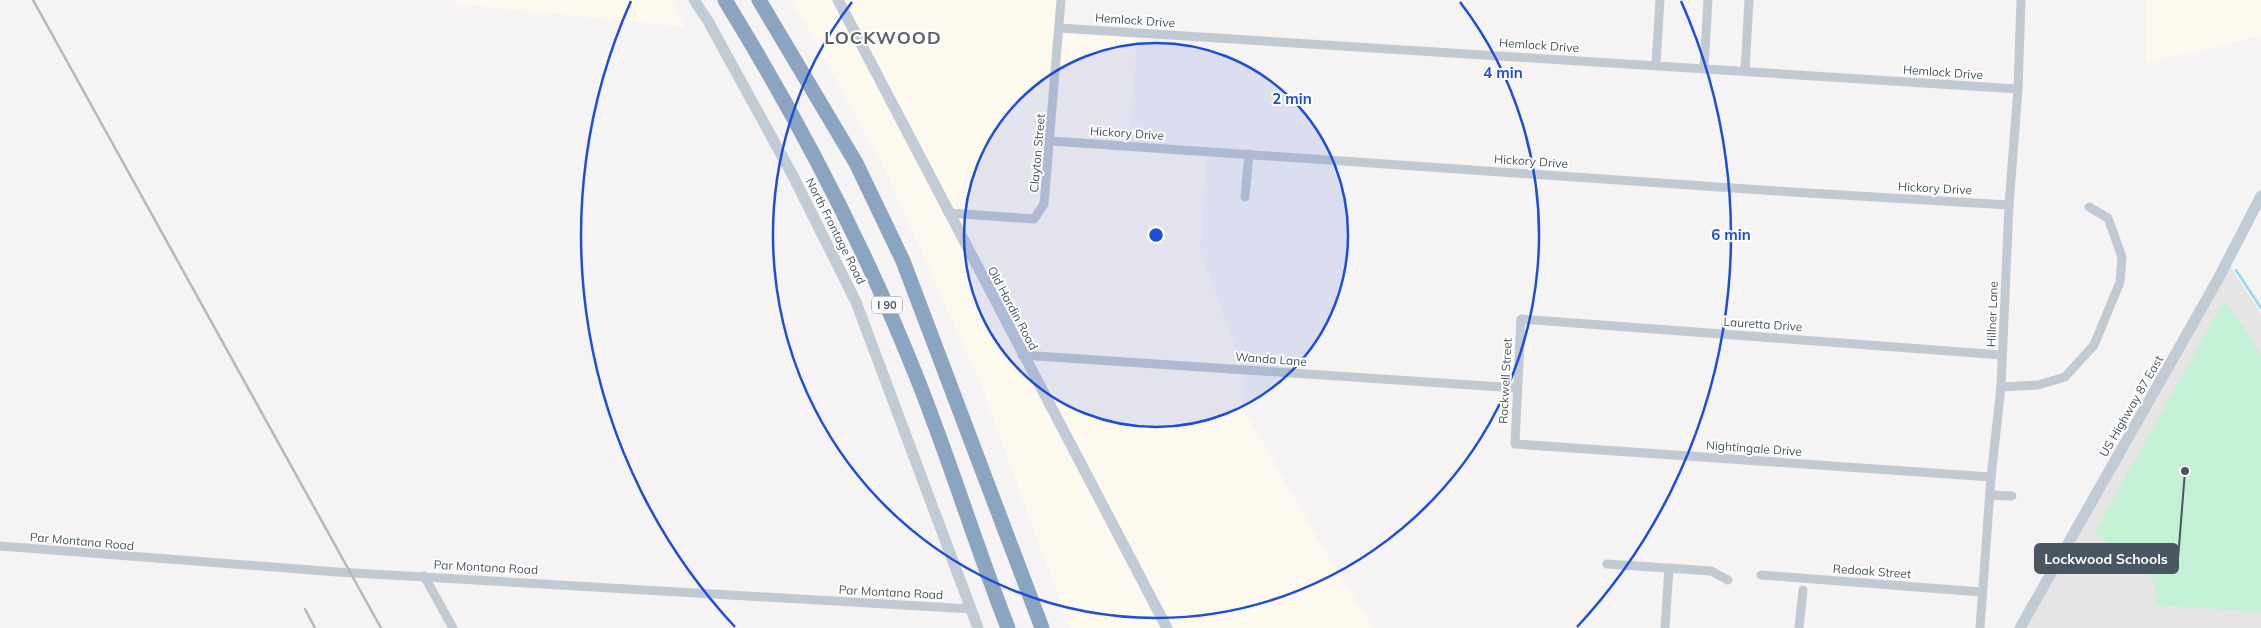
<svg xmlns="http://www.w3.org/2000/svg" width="2261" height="628" viewBox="0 0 2261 628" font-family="Mulish,sans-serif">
	<rect width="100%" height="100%" fill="#f5f3f3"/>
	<g fill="#fdf9ef">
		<path d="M455,0h216l14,27 -230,-23z"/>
		<path d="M790,0h271l-2,27 79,5 -9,114 78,5 -7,99 44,120 -1,38 76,133 54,87h-303l-89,-243 -98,-219 -76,-139z"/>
		<path d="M2146,0h115v36l-115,27z"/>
	</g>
	<path fill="#e6e4e5" d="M2227,261l34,53v314h-241z"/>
	<path fill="#c3f1d5" d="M2226,302l35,52v258l-105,-7c3,-46 -33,-48 -61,-73l126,-226z"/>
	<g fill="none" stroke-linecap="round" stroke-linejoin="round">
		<path stroke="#90daee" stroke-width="2.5" d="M2236,270l25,38"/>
		<g stroke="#c1cad2" stroke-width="9">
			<path d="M1059,28l959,61"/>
			<path d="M1656,64l4,-64"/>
			<path d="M1704,68l4,-68"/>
			<path d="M1745,71l4,-71"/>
			<path d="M1051,141l740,51 218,13"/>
			<path d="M1245,197l4,-43"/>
			<path d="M948,213l86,6 10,-15 17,-204"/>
			<path d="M1022,355l495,33"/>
			<path d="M2001,387l37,-2 27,-8 29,-32 26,-63 2,-25 -14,-39 -19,-11"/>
			<path d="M1991,477l-476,-33 6,-125 481,36"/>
			<path d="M1990,495l22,1"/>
			<path d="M0,546l337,26 634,37"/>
			<path d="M1607,564l104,7 17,9"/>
			<path d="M1761,575l220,17"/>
			<path d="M424,576l29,52"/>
			<path d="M1665,628l4,-60"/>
			<path d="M1799,628l4,-38"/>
			<path d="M1980,628l11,-151 10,-90 8,-182 9,-116 3,-89"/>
		</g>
		<g stroke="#c1cbd6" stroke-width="11">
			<path d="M694,0l14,21 85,155 63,126 122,326"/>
			<path d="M838,0l329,628"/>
			<path d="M2020,628l197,-347 44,-85"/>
		</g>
		<g stroke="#8ba5c1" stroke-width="15">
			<path d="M725,0c73,119 138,243 190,373 34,84 60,171 93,255"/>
			<path d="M759,0l97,163 47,98 139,367"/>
		</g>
		<g stroke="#b5b8bd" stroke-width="2.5">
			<path d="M33,0l348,628"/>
			<path d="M305,609l10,19"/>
		</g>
	</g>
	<circle cx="1156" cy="235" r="192" fill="#1d4ed8" fill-opacity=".12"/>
	<g fill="none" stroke="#1d4ed8" stroke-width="2.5">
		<circle cx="1156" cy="235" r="192"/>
		<path d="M1460 2A383 383 0 1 1 852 2"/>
		<path d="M735 627A575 575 0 0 1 631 1M1681 1A575 575 0 0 1 1577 627"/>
	</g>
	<g text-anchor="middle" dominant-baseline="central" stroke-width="4" stroke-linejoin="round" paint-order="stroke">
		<rect fill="#fff" stroke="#808990" stroke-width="1" x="872" y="296.5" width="30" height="17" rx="4"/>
		<g font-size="11" font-weight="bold" fill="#4a5661">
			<text x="887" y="305">I 90</text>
		</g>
		<g font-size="12" fill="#4a5661" stroke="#fff">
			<text transform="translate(1135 20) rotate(4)">Hemlock Drive</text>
			<text transform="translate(1539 45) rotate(4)">Hemlock Drive</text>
			<text transform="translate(1943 72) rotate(4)">Hemlock Drive</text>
			<text transform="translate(1127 133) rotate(4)">Hickory Drive</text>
			<text transform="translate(1037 153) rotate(-85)">Clayton Street</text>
			<text transform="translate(1531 161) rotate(4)">Hickory Drive</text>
			<text transform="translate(1935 188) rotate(3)">Hickory Drive</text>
			<text transform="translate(836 231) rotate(63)">North Frontage Road</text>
			<text transform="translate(1013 308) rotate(62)">Old Hardin Road</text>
			<text transform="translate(1992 314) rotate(-88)">Hillner Lane</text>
			<text transform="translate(1763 324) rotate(4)">Lauretta Drive</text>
			<text transform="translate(1271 359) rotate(4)">Wanda Lane</text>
			<text transform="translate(1505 381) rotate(-87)">Rockwell Street</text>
			<text transform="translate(2131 406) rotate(-60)">US Highway 87 East</text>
			<text transform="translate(1754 448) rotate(4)">Nightingale Drive</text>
			<text transform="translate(82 541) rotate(5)">Par Montana Road</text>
			<text transform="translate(486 567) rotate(3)">Par Montana Road</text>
			<text transform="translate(1872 571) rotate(4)">Redoak Street</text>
			<text transform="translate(891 592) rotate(3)">Par Montana Road</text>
		</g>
		<g font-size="18" font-weight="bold" letter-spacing="1" fill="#5f6368" stroke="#fff">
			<text x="883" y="37">LOCKWOOD</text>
		</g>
	</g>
	<circle cx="1156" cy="235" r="8" fill="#1d4ed8" stroke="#fff" stroke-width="2.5"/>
	<g font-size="15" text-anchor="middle" font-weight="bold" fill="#1d4ed8" stroke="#fff" stroke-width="4" stroke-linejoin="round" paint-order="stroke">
		<text x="1503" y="78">4 min</text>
		<text x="1292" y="104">2 min</text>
		<text x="1731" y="240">6 min</text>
	</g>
	<path fill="none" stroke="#4a5661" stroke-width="2" d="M2185 471L2178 559"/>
	<circle fill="#4a5661" stroke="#fff" stroke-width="2" cx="2185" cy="471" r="5"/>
	<rect fill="#4a5661" stroke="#4a5661" stroke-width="2" x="2035" y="544" width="143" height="29" rx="5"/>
	<g font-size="14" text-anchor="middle" font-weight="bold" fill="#fff">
		<text x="2106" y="564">Lockwood Schools</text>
	</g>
</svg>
